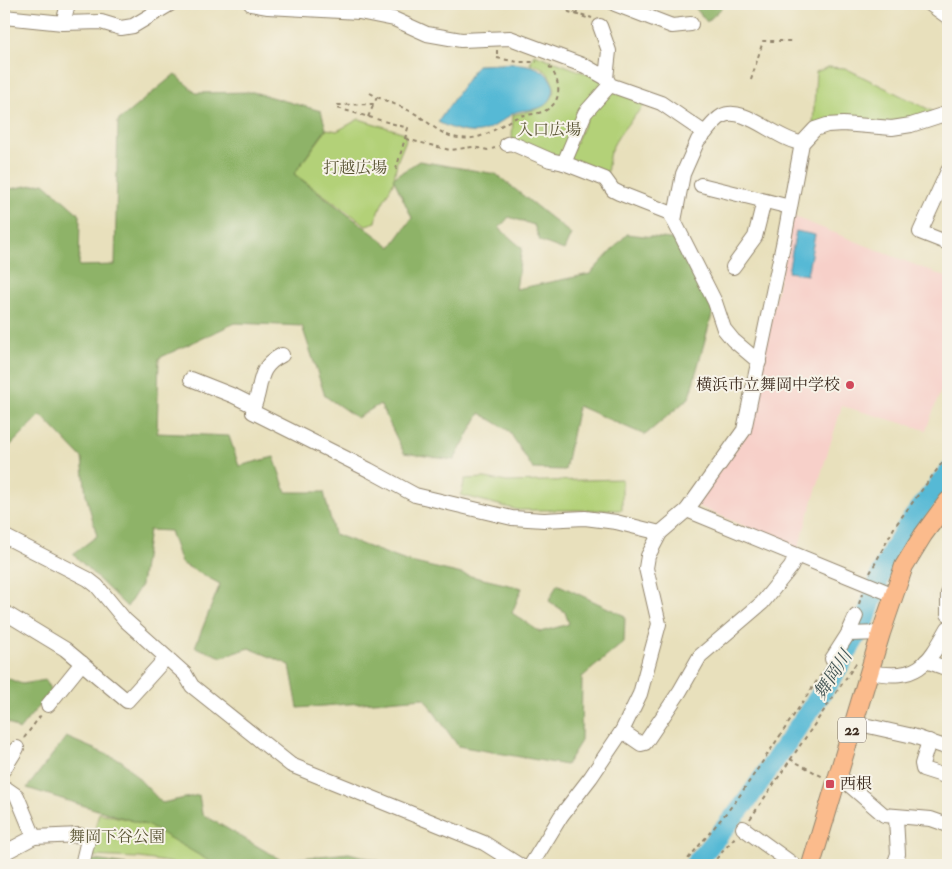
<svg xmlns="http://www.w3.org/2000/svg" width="952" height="869" viewBox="0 0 952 869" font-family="'IM FELL Double Pica','Noto Serif JP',serif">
	<rect width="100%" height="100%" fill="#f7f3e8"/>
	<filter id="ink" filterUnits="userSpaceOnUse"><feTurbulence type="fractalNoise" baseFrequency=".02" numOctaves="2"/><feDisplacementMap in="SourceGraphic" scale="10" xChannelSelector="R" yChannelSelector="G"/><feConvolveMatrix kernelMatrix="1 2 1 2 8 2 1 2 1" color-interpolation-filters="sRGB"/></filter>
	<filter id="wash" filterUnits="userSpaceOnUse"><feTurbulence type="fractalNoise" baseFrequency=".0096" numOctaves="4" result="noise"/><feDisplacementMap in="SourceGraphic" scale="20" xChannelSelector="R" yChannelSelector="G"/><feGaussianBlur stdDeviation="1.12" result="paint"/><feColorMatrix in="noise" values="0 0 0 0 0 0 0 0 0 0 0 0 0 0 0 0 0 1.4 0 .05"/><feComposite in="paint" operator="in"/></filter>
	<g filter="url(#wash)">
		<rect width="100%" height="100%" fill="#e8e0bc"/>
		<path fill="#f7d0c9" d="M792,216l156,62v94l-22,58 -84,-24 -44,143 -103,-44 53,-73z"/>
		<g fill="#b3d178" stroke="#777e4b">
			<path d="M534,54l70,26 -41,79 -51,-19 1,-25c18,-5 37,-5 42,-25 -4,-14 -10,-25 -25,-26z"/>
			<path d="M828,67l17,1 89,44 -40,12h-81l3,-52z"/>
			<path d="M610,89l39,11c-13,15 -29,30 -38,50 -4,8 -1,18 -6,26l-37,-16 22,-49z"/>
			<path d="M359,119l46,14 1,7 -9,22 -4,21 -15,29 -2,10 -10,3 -72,-51 33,-45 10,2z"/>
			<path d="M485,478l22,4 115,-3v31h-104l-57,-15 4,-16z"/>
			<path d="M99,813l32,7 20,-2 59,38 -5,9h-18l-47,-7 -52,-2z"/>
		</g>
		<g fill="#8eb368" stroke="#646e43">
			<path d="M692,4h34l-19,18z"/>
			<path d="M175,74l21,19 57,-1 68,19 5,18 -32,45 97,73 21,-29 -19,-40 26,-17 77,13 75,60 -7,16 -24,-9 -6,-16 -25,-8 -10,11 23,20 -6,41 74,-15 37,-40 52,6 34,71 -24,87 -44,37 -67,-29 -13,64 -32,-1 -24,-38 -29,-18 -26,47 -50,-7 -24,-49 -23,14 -32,-22 -23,-70 -67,-3 -76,35 -2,75 72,3 10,30 35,-9 12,35h38l10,42 72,27 116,27 -10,25 28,19 29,-8 -4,-12 -16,-11 8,-17 68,32 -1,26 -42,35 -1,64 -15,24 -108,-19 -34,-48 -126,10 -8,-43 -41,-17 -27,9 -27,-10 25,-63 -39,-21 -11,-32 -21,-1 -8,55 -14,22 -54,-53 24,-18 -11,-41 -4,-37 -41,-43 -37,37v-262l40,-7 36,32 -1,51 36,-1 3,-144z"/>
			<path d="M4,677l18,7 24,-4 5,11 -32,39 -15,-10z"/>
			<path d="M66,737l56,24 40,42 37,-8 3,19 79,46 68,-7 45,12h-178l-67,-39 -122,-38z"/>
			<path d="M90,859l36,6h-39z"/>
		</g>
		<g fill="#57b9d5" stroke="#49727a">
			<path d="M477,65c26,0 65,-9 76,20 2,7 -2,16 -8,20 -10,7 -24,3 -33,9 -8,5 -15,11 -23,15 -15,8 -38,0 -51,-7z"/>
			<path d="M796,231l19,4 -8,40 -19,-3z"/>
		</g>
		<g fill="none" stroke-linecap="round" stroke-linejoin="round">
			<path stroke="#57b9d5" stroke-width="20" d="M694,865l52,-63 88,-127 31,-54 16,-47 12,-25 16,-26 39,-51"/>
		</g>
	</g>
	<g filter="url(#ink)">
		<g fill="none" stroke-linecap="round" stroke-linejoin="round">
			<g stroke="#92856d" stroke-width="16">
				<g id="minor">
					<path d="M251,4l17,3 91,5 35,7 33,15 34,6 49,-2 75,28 21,12 4,7 51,18 44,30c5,-6 10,-13 17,-17 21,-12 56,25 80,27"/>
					<path d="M615,4l57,22 19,-2"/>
					<path d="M930,4l18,13"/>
					<path d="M4,17l59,6 38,-1 20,6 12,-2 37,-22"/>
					<path d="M63,23l5,-19"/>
					<path d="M600,26l9,25 -3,27"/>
					<path d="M610,85l-25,28 -21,50 41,16 8,11 6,3 51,20 4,8"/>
					<path d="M705,133l-7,7 -15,34 -9,47 41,81 9,27 9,11 26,22"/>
					<path d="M507,144l4,-1 39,17 14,3"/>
					<path d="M948,171l-28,61 28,11"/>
					<path d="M701,185l89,22"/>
					<path d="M733,267l22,-30 9,-36"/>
					<path d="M191,379l43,17 20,10 -1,6 116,58 46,25 97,23 32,2 41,-2 31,4 44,11"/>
					<path d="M254,406c9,-22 2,-38 28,-51"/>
					<path d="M687,510l207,85"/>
					<path d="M4,536l84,43 9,7 28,34 60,54 7,12 99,79 193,78 35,22"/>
					<path d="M948,594v20"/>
					<path d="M4,612l61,37 62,52 39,-43"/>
					<path d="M848,634l8,-18"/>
					<path d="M832,659l16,-25 33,-1"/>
					<path d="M926,661l22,8"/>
					<path d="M870,672c47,9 57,-6 78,-44"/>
					<path d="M48,705l34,-42"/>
					<path d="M855,723l58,13 35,12"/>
					<path d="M622,731l19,13 4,-1 35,-52 20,-35 62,-53 29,-36 5,-11"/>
					<path d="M929,741l-7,23 1,5 25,8"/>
					<path d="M4,769l13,-21"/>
					<path d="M839,776l45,39 47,4 17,6"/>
					<path d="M4,787l13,9 17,41 -30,16"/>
					<path d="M743,828l51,37"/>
					<path d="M34,837l46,-2 8,5 -6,25"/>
					<path d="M531,865l30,-49 30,-39 31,-46 18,-37 19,-70 -13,-56 2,-12 12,-23 27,-23 57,-80 40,-190 18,-97 13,-14 12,-4 16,-1 49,4 19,-3 37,-12"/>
					<path d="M894,865l4,-11 -2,-36"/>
				</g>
			</g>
			<g stroke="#92856d" stroke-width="20">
				<path id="major" d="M811,865l70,-232 23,-67 19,-31 25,-34"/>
			</g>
			<g stroke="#92856d" stroke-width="2" stroke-dasharray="4 4" stroke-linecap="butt">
				<path d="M570,4l-3,5 2,3 21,7"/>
				<path d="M570,5l4,7 18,6"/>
				<path d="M497,50v8l21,4h19"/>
				<path d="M751,80l12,-39h31"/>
				<path d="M370,93l7,4 -3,7 -36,1 -1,3 71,20 -13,45"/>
				<path d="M377,97c14,6 29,11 42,19 13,9 23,20 40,22 24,3 36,-10 56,-20 10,-5 23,-2 33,-9 16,-10 11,-31 1,-43"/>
				<path d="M368,117l6,-13"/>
				<path d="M406,139l44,11 23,-3 15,3 7,-2"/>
				<path d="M870,573l25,-47 53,-71"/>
				<path d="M859,604l3,-10"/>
				<path d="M24,738l17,-23"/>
				<path d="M790,759l33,18"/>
				<path d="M750,819l107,-157"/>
				<path d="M683,865l53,-64 89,-132"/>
				<path d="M711,865l25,-29"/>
			</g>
			<use href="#minor" stroke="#fff" stroke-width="14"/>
			<use href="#major" stroke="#fbbb8c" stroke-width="18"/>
		</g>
	</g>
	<g fill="#d1495b" stroke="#f7f3e8" stroke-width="2">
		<circle cx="850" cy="385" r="5"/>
		<rect x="825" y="779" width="10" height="10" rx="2.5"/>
	</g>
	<g text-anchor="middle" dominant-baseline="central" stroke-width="4" stroke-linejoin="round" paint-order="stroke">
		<rect fill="#f7f3e8" stroke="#73665b" stroke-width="1" x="838" y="717.5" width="28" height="25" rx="4"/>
		<g font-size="15" font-weight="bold" fill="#3b2a1e">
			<text x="852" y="730">22</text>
		</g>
		<g font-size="16" fill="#595434" stroke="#f7f3e8">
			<text x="549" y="130">入口広場</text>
			<text x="355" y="168">打越広場</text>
			<text x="117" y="837">舞岡下谷公園</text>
		</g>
		<g font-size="16" fill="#3b2a1e" stroke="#f7f3e8" text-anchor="end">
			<text x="840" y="385">横浜市立舞岡中学校</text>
			<text x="840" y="784" text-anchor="start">西根</text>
		</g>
		<g font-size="18" font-style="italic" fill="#435555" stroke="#f7f3e8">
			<text transform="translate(833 675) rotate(-57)">舞岡川</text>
		</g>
	</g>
	<rect width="952" height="869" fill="none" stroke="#f7f3e8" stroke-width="20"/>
</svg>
